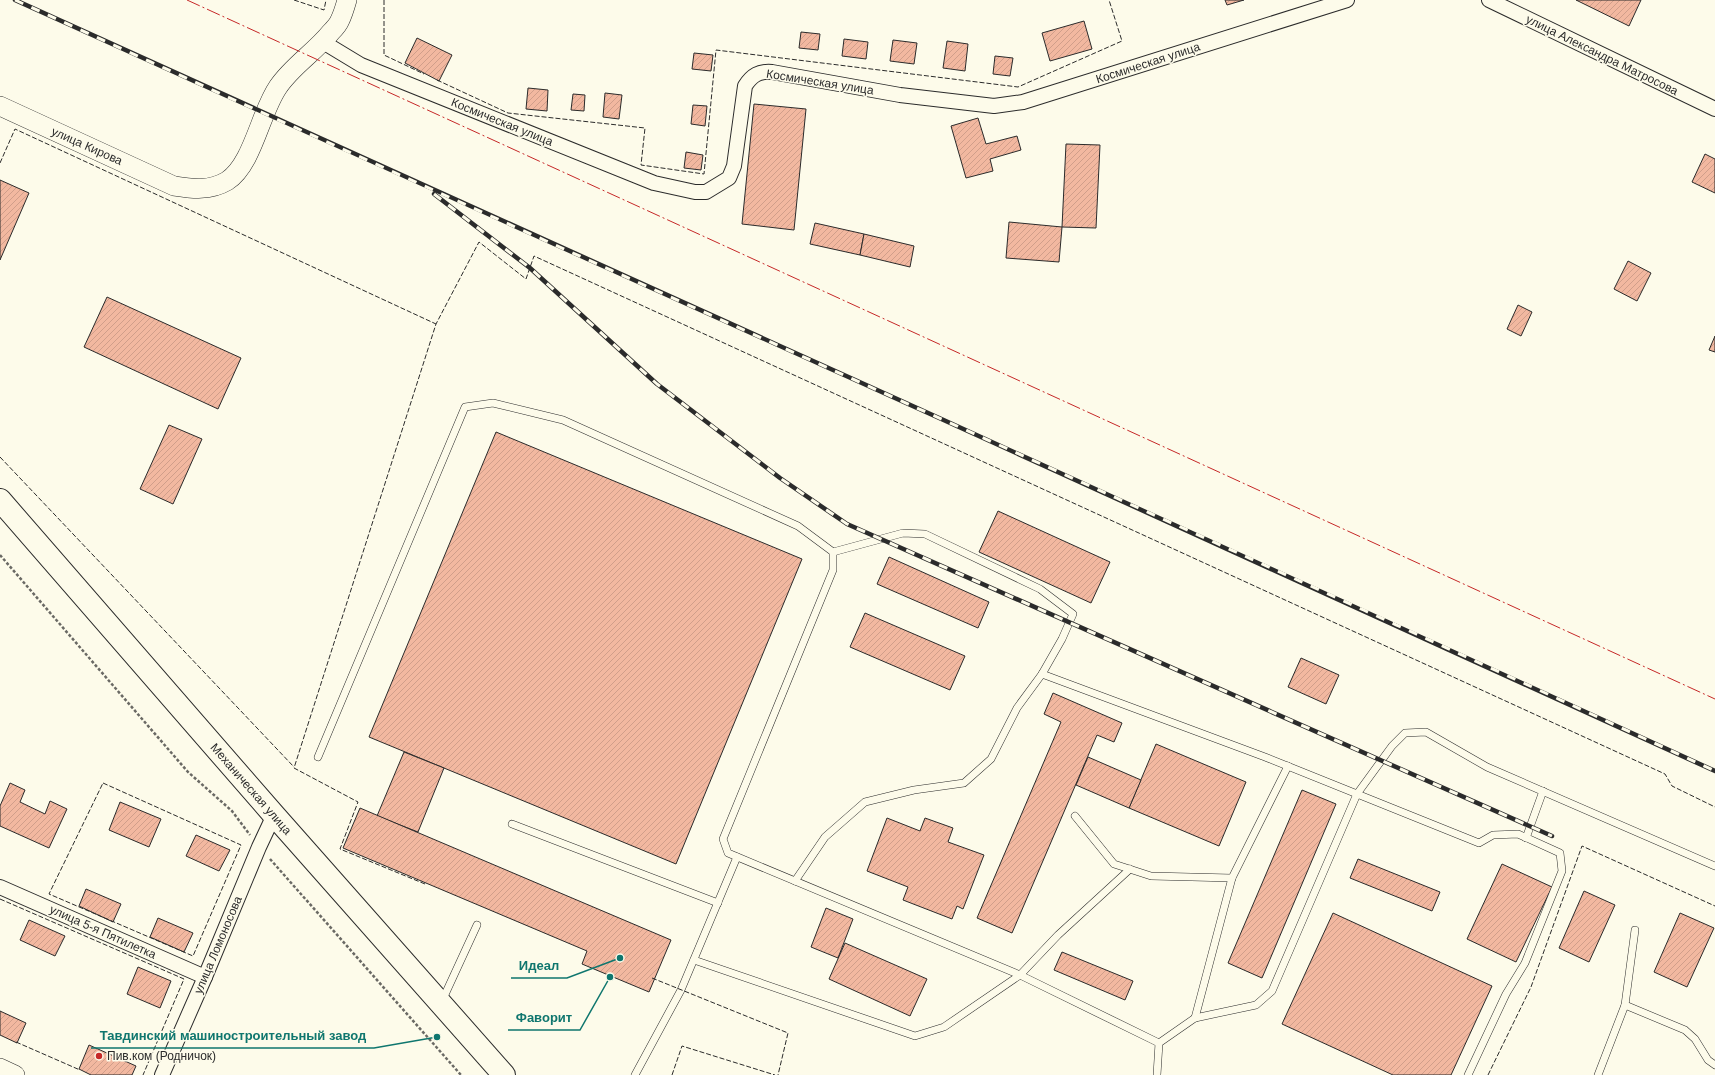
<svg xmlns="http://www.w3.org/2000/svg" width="1715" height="1075" viewBox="0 0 1715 1075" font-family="Helvetica,sans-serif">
	<defs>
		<pattern id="building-hatch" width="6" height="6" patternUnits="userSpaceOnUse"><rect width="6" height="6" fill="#f2b8a0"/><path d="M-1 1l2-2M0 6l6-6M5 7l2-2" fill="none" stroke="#d09e8a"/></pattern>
	</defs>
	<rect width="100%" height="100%" fill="#fdfbea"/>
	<g fill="url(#building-hatch)" stroke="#2b2b2b">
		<path d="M1225,0h19l-17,5z"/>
		<path d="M1576,0h65l-12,26z"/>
		<path d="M1084,21l8,28 -42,12 -8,-28z"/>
		<path d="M801,32l19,2 -2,16 -19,-2z"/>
		<path d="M417,38l35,17 -13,26 -34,-18z"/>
		<path d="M844,39l24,3 -2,17 -24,-3z"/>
		<path d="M893,40l24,3 -3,21 -24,-3z"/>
		<path d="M947,41l21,3 -3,27 -22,-3z"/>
		<path d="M694,53l19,2 -2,16 -19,-2z"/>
		<path d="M995,56l18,2 -3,18 -17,-2z"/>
		<path d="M528,88l20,2 -1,21 -21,-2z"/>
		<path d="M605,93l17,2 -3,24 -16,-2z"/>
		<path d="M573,94l12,1 -1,16 -13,-1z"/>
		<path d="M754,104l52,5 -12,121 -52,-6z"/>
		<path d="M693,105l14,1 -2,20 -14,-2z"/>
		<path d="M978,118l8,26 31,-8 4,14 -31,9 3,12 -27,7 -15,-52z"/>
		<path d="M1066,144l34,1 -4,83 -34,-1z"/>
		<path d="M686,152l17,3 -2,15 -17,-2z"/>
		<path d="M1705,154l10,5v34l-23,-11z"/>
		<path d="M0,180l29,13 -29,67z"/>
		<path d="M1009,222l53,5 -3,35 -53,-4z"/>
		<path d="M815,223l49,11 -4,21 -50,-11z"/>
		<path d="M864,234l50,12 -4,21 -50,-12z"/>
		<path d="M1628,261l23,12 -14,28 -23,-12z"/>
		<path d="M107,297l134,61 -23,51 -134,-62z"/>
		<path d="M1518,305l14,7 -11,24 -14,-7z"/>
		<path d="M1715,336v16l-6,-2z"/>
		<path d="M169,425l33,14 -29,65 -33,-15z"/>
		<path d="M496,432l306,127 -126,305 -307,-127z"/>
		<path d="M998,511l112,51 -19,41 -112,-51z"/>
		<path d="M889,557l100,45 -11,26 -101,-44z"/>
		<path d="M865,613l100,43 -15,34 -100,-43z"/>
		<path d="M1301,658l38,17 -13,29 -38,-17z"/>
		<path d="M1053,693l69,30 -8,19 -17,-7 -85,198 -35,-15 84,-196 -17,-8z"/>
		<path d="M1156,744l90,38 -27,64 -90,-38z"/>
		<path d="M404,752l40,16 -26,64 -41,-16z"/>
		<path d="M1088,757l53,23 -12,28 -53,-23z"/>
		<path d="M10,783l15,7 -5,12 25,12 5,-13 17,8 -18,39 -49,-22v-20z"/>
		<path d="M1302,790l34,14 -74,174 -34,-15z"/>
		<path d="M120,802l41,17 -12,28 -40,-17z"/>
		<path d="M360,808l311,132 -22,52 -67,-28 5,-13 -244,-103z"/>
		<path d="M887,818l33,13 5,-13 28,10 -5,14 36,13 -21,54 -6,-3 -5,13 -49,-19 5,-13 -41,-16z"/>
		<path d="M196,835l34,15 -11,21 -33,-15z"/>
		<path d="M1358,859l82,33 -8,19 -82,-33z"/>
		<path d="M1502,864l50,23 -36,75 -49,-23z"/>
		<path d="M86,889l35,15 -8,18 -34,-16z"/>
		<path d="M1584,891l31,14 -26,57 -30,-14z"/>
		<path d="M826,908l27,11 -15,39 -27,-11z"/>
		<path d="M1333,913l159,73 -41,89h-58l-111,-51z"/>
		<path d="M1680,913l34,15 -27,59 -33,-15z"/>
		<path d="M158,918l35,15 -9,19 -34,-15z"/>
		<path d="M29,920l36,16 -10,20 -35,-16z"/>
		<path d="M845,943l82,36 -17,37 -81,-37z"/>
		<path d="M1062,952l71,29 -8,19 -71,-30z"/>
		<path d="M138,967l33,14 -11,27 -33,-14z"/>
		<path d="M0,1011l26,12 -9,20 -17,-8z"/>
		<path d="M89,1045l47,21 -4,9h-41l-12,-6z"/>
	</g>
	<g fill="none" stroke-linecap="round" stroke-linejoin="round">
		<g stroke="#2b2b2b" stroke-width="8">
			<g id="lane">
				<path d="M1042,674l223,83 214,86 14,-8 25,-1 42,19 2,18 -37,92 -19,31 -38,81"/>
				<path d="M318,757l147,-350 28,-4 70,17 235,106 35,26v18l-110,269 5,14 292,122 139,68"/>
				<path d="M1075,816l39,48 37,12 81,2"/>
				<path d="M512,824l206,79"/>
				<path d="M1526,838l17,-47"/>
				<path d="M795,881l30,-44 40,-35 49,-12 50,-7 27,-24 26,-51 25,-34 20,-35 11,-25 -33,-25 -115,-55 -22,-1 -70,19"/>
				<path d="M694,960l221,76 29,-9 76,-52 38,-40 72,-66"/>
				<path d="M442,1001l35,-76"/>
				<path d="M1625,1005l60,25 10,9 13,21 7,5"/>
				<path d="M1195,1018l37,-140 56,-112"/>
				<path d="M635,1075l46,-85 56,-133"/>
				<path d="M1157,1075l2,-32 36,-25 61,-13 16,-14 85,-197 35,-48 13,-13 21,-1 61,35 228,99"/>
				<path d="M1598,1075l27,-70 10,-75"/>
			</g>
		</g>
		<g stroke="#2b2b2b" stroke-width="16">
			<g id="street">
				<path d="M1489,0l226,109"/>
				<path d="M323,42l38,23 293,118 41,9h11l23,-14 5,-12 11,-80c7,-11 14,-15 27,-14l128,23 94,11 29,-4 324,-102"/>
				<path d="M0,887l205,90"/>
				<path d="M162,1075l43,-98 54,-130 15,-32"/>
			</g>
		</g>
		<g stroke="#2b2b2b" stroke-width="20">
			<g id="secondary">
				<path d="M0,106l174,80c19,3 36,5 53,-5 26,-17 33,-68 51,-94 14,-21 37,-35 53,-55 3,-3 7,-7 9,-12 3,-6 5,-13 7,-20"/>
				<path d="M0,1068l15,7"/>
			</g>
		</g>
		<g stroke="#2b2b2b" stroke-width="24">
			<path id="primary" d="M0,500l274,315 230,260"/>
		</g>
		<g stroke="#6a6964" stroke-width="2.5" stroke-dasharray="3 2" stroke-linecap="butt">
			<path d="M0,555l188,217 44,39 18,24"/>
			<path d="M270,859l191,216"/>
		</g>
		<use href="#lane" stroke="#fdfbea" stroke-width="7"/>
		<use href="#street" stroke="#fdfbea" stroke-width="14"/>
		<use href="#secondary" stroke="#fdfbea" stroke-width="19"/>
		<use href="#primary" stroke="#fdfbea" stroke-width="22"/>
		<g stroke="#2b2b2b" stroke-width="4.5">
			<g id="rail">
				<path d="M15,0c566,259 1135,510 1700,771"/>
				<path d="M434,194l96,74 127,116 123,94 67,46 705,312"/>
			</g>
		</g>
		<use href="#rail" stroke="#fdfbea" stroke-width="3" stroke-dasharray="9" stroke-linecap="butt"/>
		<g stroke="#2b2b2b" stroke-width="1" stroke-dasharray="5 2" stroke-linecap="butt">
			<path d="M294,0l30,10 2,-10"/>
			<path d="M384,0v55l40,19"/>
			<path d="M437,80l71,33 137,15 -4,37 63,9 12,-124 302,37 104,-46 -13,-41"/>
			<path d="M0,163l15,-34 421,195"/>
			<path d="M0,457l294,310"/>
			<path d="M103,783l138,62 -48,111 -144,-62z"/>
			<path d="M425,884l-85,-35 18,-47 -64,-34 142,-444 43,-82 47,37 8,-23 1131,518 7,12 43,21"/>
			<path d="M0,899l184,80 -41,96"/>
			<path d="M652,978l136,55 -10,42"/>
			<path d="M16,1042l64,28"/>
			<path d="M672,1075l10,-29 93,29"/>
			<path d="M1488,1075l43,-88 51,-141 133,60"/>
		</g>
		<path stroke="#c62828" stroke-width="1" stroke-dasharray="14 3 2 3" stroke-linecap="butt" d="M187,0l1528,699"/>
	</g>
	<circle fill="#c62828" stroke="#fdfbea" stroke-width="1.5" cx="99" cy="1056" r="4"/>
	<g text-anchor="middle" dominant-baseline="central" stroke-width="3" stroke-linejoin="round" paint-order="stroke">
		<g font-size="12" fill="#2b2b2b" stroke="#fdfbea">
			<text transform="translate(1602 55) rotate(26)">улица Александра Матросова</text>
			<text transform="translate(1148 63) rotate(-18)">Космическая улица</text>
			<text transform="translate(820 82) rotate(9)">Космическая улица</text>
			<text transform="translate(502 122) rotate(22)">Космическая улица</text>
			<text transform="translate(87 146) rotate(24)">улица Кирова</text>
			<text transform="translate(251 789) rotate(49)">Механическая улица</text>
			<text transform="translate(103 932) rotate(24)">улица 5-я Пятилетка</text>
			<text transform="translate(218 945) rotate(-67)">улица Ломоносова</text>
		</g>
		<g font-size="12" fill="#2b2b2b" stroke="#fdfbea" text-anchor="start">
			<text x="107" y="1056">Пив.ком (Родничок)</text>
		</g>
	</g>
	<path fill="none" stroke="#0f766e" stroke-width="1.5" d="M620 958L567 978H511M610 977L580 1030H508M437 1037L374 1048H91"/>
	<g fill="#0f766e" stroke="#fdfbea" stroke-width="1.5">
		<circle cx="620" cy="958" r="4"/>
		<circle cx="610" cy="977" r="4"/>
		<circle cx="437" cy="1037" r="4"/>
	</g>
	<g font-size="13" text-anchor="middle" font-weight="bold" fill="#0f766e" stroke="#fdfbea" stroke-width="3" stroke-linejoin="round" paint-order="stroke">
		<text x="539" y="970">Идеал</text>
		<text x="544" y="1022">Фаворит</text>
		<text x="233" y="1040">Тавдинский машиностроительный завод</text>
	</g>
</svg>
